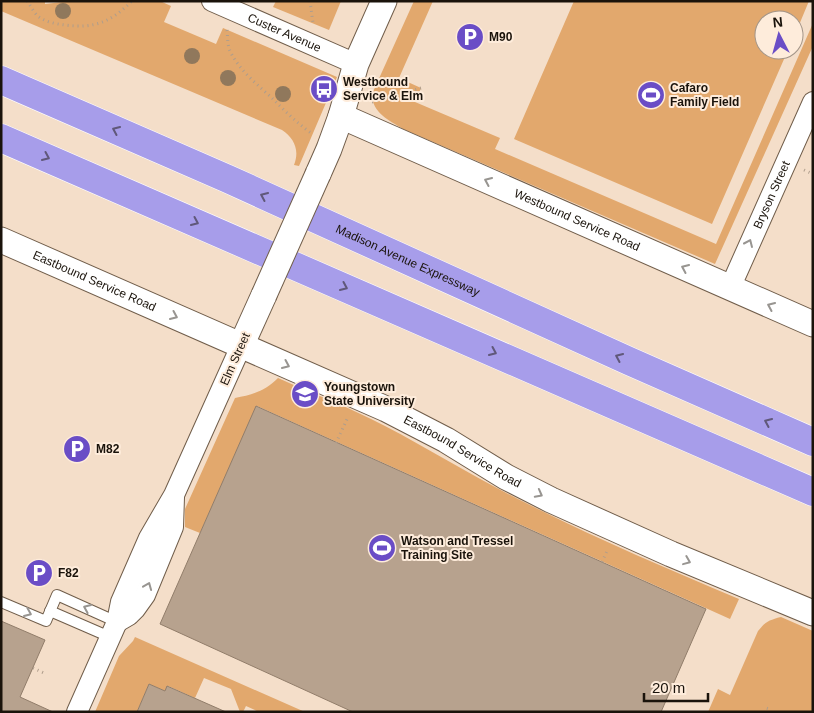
<svg xmlns="http://www.w3.org/2000/svg" width="814" height="713" viewBox="0 0 814 713" font-family="Arial,sans-serif">
	<rect width="100%" height="100%" fill="#f4dec9"/>
	<g fill="#e2a86d">
		<path d="M3,1h42v3l26,-3h89l11,5 -7,16 52,22 7,-16 114,49 -38,89 -5,-1c6,-15 0,-27 -12,-35l-281,-119v-6z"/>
		<path d="M276,1h65l-12,29 -56,-23z"/>
		<path d="M414,1h19l-34,77 22,10 -6,14 85,36 -5,11 221,95 97,-221v23l-98,218 -312,-135c-14,-9 -31,-16 -31,-35z"/>
		<path d="M574,1h235l-15,36v-17h-30v30h24l-76,174 -198,-85z"/>
		<path d="M278,378c36,16 73,30 107,48 48,25 94,54 143,78 69,35 140,65 211,95l-9,20 -473,-213 -57,127 -15,-6v-18l50,-111c17,-3 30,-7 43,-20z"/>
		<path d="M781,617l32,14v81h-105l10,-23 12,6 28,-64c7,-9 11,-11 23,-14z"/>
		<path d="M135,637l170,75h-46l-13,-6 -3,6h-3l-9,-23 -27,-11 -9,20 -27,-12 -3,5 -16,-7 -12,28h-42l24,-56 14,-15z"/>
	</g>
	<g fill="#b7a28e" stroke="#917d6a">
		<path d="M256,406l450,203 -45,103h-308l-193,-88z"/>
		<path d="M1,621l44,19 -25,57 33,15h-52z"/>
		<path d="M149,684l16,7 2,-5 59,26h-89z"/>
	</g>
	<g fill="none" stroke-linecap="round" stroke-linejoin="round">
		<g stroke="#705d4a" stroke-width="12">
			<g id="service">
				<path d="M1,602l45,19 11,-26 60,27"/>
				<path d="M50,611l60,26"/>
			</g>
		</g>
		<g stroke="#705d4a" stroke-width="22">
			<g id="minor">
				<path id="s1" d="M212,1l144,63"/>
				<path id="s2" d="M730,288l83,-186"/>
				<path d="M117,622l12,-7 6,-6 10,-14 28,-68 1,-30"/>
				<path d="M77,712l40,-90 4,-20 28,-64 25,-43 67,-149"/>
			</g>
		</g>
		<g stroke="#705d4a" stroke-width="27">
			<g id="tertiary">
				<path id="s3" d="M341,116l472,208"/>
				<path d="M318,174l11,-25 12,-33 15,-52 28,-63"/>
				<path id="s4" d="M1,240l385,169 60,31 60,37 45,23 120,54 142,59"/>
				<path d="M241,346l23,-51"/>
			</g>
		</g>
		<g stroke="#fff" stroke-width="29">
			<g id="motorway">
				<path id="s5" d="M1,80l227,99 401,182 184,81"/>
				<path d="M1,138l812,354"/>
			</g>
		</g>
		<g stroke="#ae9d8c" stroke-width="3" stroke-dasharray="1 4" stroke-linecap="butt">
			<path d="M27,1c4,5 7,12 12,16 7,5 17,7 26,8 29,4 46,-3 67,-24"/>
			<path d="M310,1l3,22"/>
			<path d="M227,30c1,8 0,16 4,23 9,18 28,33 42,46 12,12 24,24 38,34"/>
			<path d="M372,102l49,-14"/>
			<path d="M804,170l9,4"/>
			<path d="M336,443l12,-26"/>
			<path d="M602,562l6,-13"/>
			<path d="M33,668l11,5"/>
			<path d="M765,712l1,-4 3,1"/>
		</g>
		<use href="#service" stroke="#fff" stroke-width="10"/>
		<use href="#minor" stroke="#fff" stroke-width="20"/>
		<use href="#tertiary" stroke="#fff" stroke-width="25"/>
		<use href="#motorway" stroke="#a79dea" stroke-width="28"/>
		<g stroke="#705d4a" stroke-width="27" stroke-linecap="butt">
			<path id="tertiary-bridge" d="M264,295l54,-121"/>
		</g>
		<use href="#tertiary-bridge" stroke="#fff" stroke-width="25"/>
	</g>
	<g fill="#90785c">
		<circle cx="63" cy="11" r="8"/>
		<circle cx="192" cy="56" r="8"/>
		<circle cx="228" cy="78" r="8"/>
		<circle cx="283" cy="94" r="8"/>
	</g>
	<defs><path id="oneway-chevron" d="M-2-3.5L2.5 0L-2 3.5" fill="none" stroke-width="1.6" stroke-linecap="round" stroke-linejoin="round" transform="scale(1.25)"/></defs>
	<g stroke="#60587a">
		<use href="#oneway-chevron" transform="translate(116 130) rotate(-156)"/>
		<use href="#oneway-chevron" transform="translate(46 157) rotate(24)"/>
		<use href="#oneway-chevron" transform="translate(264 196) rotate(-156)"/>
		<use href="#oneway-chevron" transform="translate(195 222) rotate(24)"/>
		<use href="#oneway-chevron" transform="translate(344 287) rotate(24)"/>
		<use href="#oneway-chevron" transform="translate(493 352) rotate(24)"/>
		<use href="#oneway-chevron" transform="translate(619 357) rotate(-156)"/>
		<use href="#oneway-chevron" transform="translate(768 422) rotate(-156)"/>
	</g>
	<g stroke="#989591">
		<use href="#oneway-chevron" transform="translate(488 181) rotate(-156)"/>
		<use href="#oneway-chevron" transform="translate(749 243) rotate(-66)"/>
		<use href="#oneway-chevron" transform="translate(685 268) rotate(-156)"/>
		<use href="#oneway-chevron" transform="translate(771 306) rotate(-156)"/>
		<use href="#oneway-chevron" transform="translate(174 316) rotate(24)"/>
		<use href="#oneway-chevron" transform="translate(286 365) rotate(24)"/>
		<use href="#oneway-chevron" transform="translate(539 494) rotate(28)"/>
		<use href="#oneway-chevron" transform="translate(687 561) rotate(22)"/>
		<use href="#oneway-chevron" transform="translate(148 586) rotate(-68)"/>
		<use href="#oneway-chevron" transform="translate(87 608) rotate(-157)"/>
		<use href="#oneway-chevron" transform="translate(28 613) rotate(23)"/>
	</g>
	<defs>
		<g id="parking-disc" transform="scale(1.4375)"><circle r="9.5" fill="#6a4dc6" stroke="#feecdb"/><path d="M-3.5-5.5H1a3.5 3.5 0 0 1 0 7H-1V5.5H-3.5ZM-1-3.4V-.6H.8a1.4 1.4 0 0 0 0-2.8Z" fill="#fff"/></g>
		<g id="bus-disc" transform="scale(1.4375)"><circle r="9.5" fill="#6a4dc6" stroke="#feecdb"/><path d="M-5-6H5V4H4V6H2V4H-2V6H-4V4H-5ZM-3.5-4V0h7V-4ZM-3.5 1.2v1.5H-2V1.2ZM2 1.2v1.5H3.5V1.2Z" fill="#fff"/></g>
		<g id="stadium-disc" transform="scale(1.4375)"><circle r="9.5" fill="#6a4dc6" stroke="#feecdb"/><path d="M0-5a6.5 5 0 1 0 0 10a6.5 5 0 1 0 0-10ZM-3.5-1.8h7v3.6h-7Z" fill="#fff"/></g>
		<g id="university-disc" transform="scale(1.4375)"><circle r="9.5" fill="#6a4dc6" stroke="#feecdb"/><path d="M0-5L7-2L0 1L-7-2ZM-4 1L0 2.5L4 1V4Q0 6-4 4Z" fill="#fff"/></g>
	</defs>
	<g fill-rule="evenodd">
		<use href="#parking-disc" x="470" y="37"/>
		<use href="#bus-disc" x="324" y="89"/>
		<use href="#stadium-disc" x="651" y="95"/>
		<use href="#university-disc" x="305" y="394"/>
		<use href="#parking-disc" x="77" y="449"/>
		<use href="#stadium-disc" x="382" y="548"/>
		<use href="#parking-disc" x="39" y="573"/>
	</g>
	<g text-anchor="middle" dominant-baseline="central" stroke-width="4" stroke-linejoin="round" paint-order="stroke">
		<g font-size="12" fill="#1a130b" stroke="#feecdb">
			<text stroke="none"><textPath href="#s1" startOffset="79">Custer Avenue</textPath></text>
			<text stroke="none"><textPath href="#s2" startOffset="102">Bryson Street</textPath></text>
			<text stroke="none"><textPath href="#s3" startOffset="258">Westbound Service Road</textPath></text>
			<text stroke="none"><textPath href="#s5" startOffset="445">Madison Avenue Expressway</textPath></text>
			<text stroke="none"><textPath href="#s4" startOffset="102">Eastbound Service Road</textPath></text>
			<text transform="translate(235 359) rotate(-66)">Elm Street</text>
			<text stroke="none"><textPath href="#s4" startOffset="508">Eastbound Service Road</textPath></text>
		</g>
		<g font-size="12" font-weight="bold" fill="#1a130b" stroke="#feecdb" text-anchor="start">
			<text x="489" y="37">M90</text>
			<text x="343" y="82">Westbound<tspan x="343" dy="14">Service &amp; Elm</tspan></text>
			<text x="670" y="88">Cafaro<tspan x="670" dy="14">Family Field</tspan></text>
			<text x="324" y="387">Youngstown<tspan x="324" dy="14">State University</tspan></text>
			<text x="96" y="449">M82</text>
			<text x="401" y="541">Watson and Tressel<tspan x="401" dy="14">Training Site</tspan></text>
			<text x="58" y="573">F82</text>
		</g>
	</g>
	<rect width="814" height="713" fill="none" stroke="#1a130b" stroke-width="5"/>
	<g transform="translate(779 35) rotate(354)"><circle r="24" fill="#feecdb" stroke="#a39588"/>
	<path d="M0-4L9 19L0 12L-9 19Z" fill="#6a4dc6"/>
	<text y="-8" font-size="14" font-weight="bold" text-anchor="middle" fill="#1a130b">N</text>
	</g>
	<path d="M644 693v8h64v-8" fill="none" stroke="#1a130b" stroke-width="2.5"/>
	<text x="652" y="693" font-size="15" fill="#1a130b" stroke="#feecdb" stroke-width="4" paint-order="stroke">20 m</text>
</svg>
